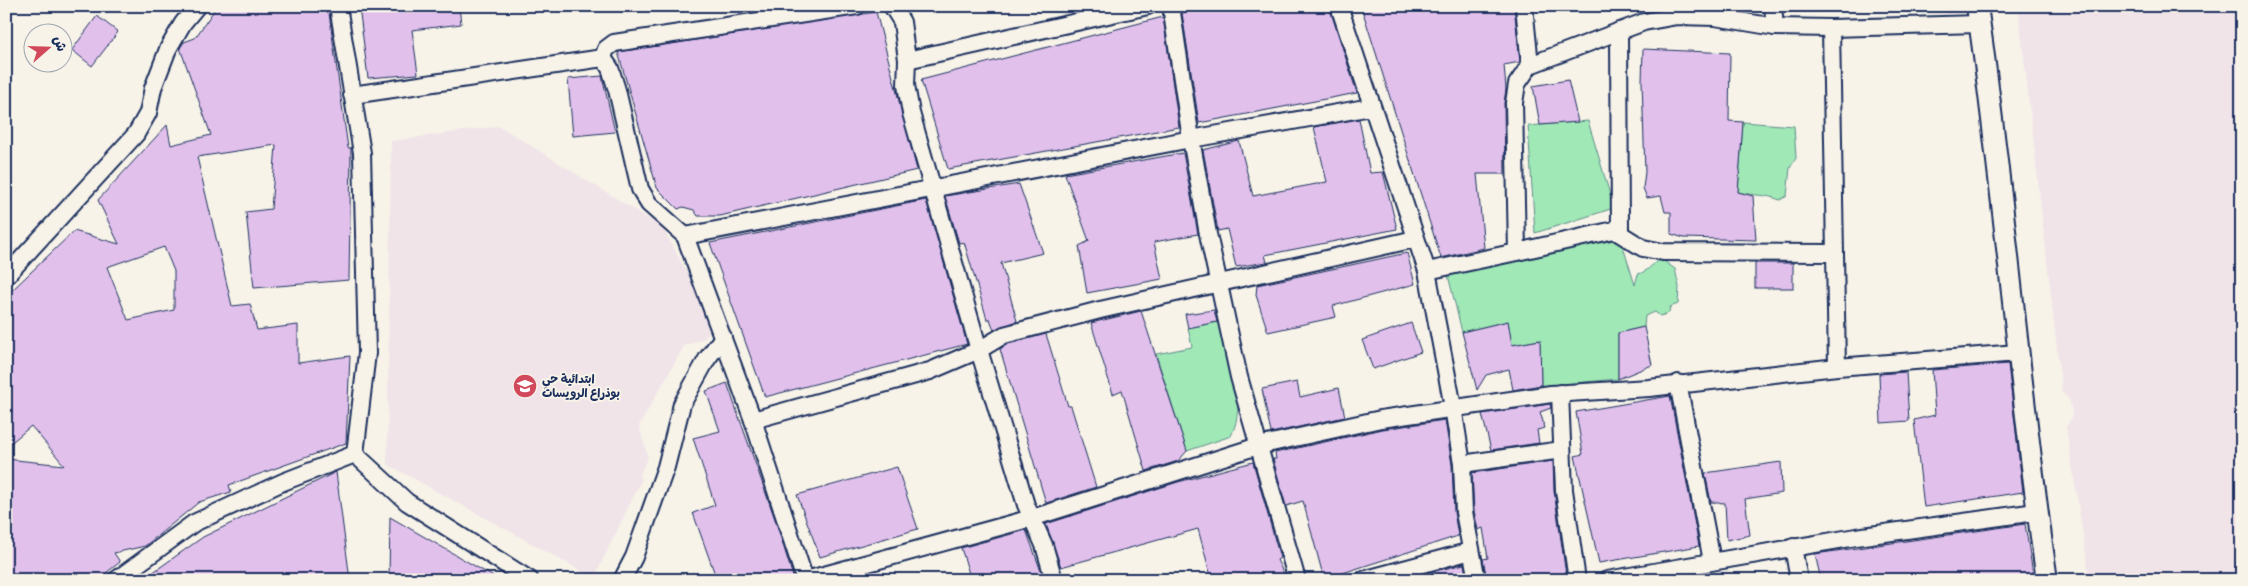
<svg xmlns="http://www.w3.org/2000/svg" width="2248" height="586" viewBox="0 0 2248 586" font-family="Pangolin,'Playpen Sans Arabic',sans-serif">
	<rect width="100%" height="100%" fill="#f7f3e8"/>
	<filter id="ink" filterUnits="userSpaceOnUse"><feTurbulence type="fractalNoise" baseFrequency=".02" numOctaves="2"/><feDisplacementMap in="SourceGraphic" scale="10" xChannelSelector="R" yChannelSelector="G"/><feConvolveMatrix kernelMatrix="1 2 1 2 8 2 1 2 1" color-interpolation-filters="sRGB"/></filter>
	<g filter="url(#ink)">
		<g fill="#f0e4e9">
			<path d="M2018,6h224v574h-152l-24,-153 7,-11 -4,-17 -7,-6z"/>
			<path d="M499,126l163,101 52,95 -9,16 -21,8 -45,80 9,31 -9,19 3,3 -48,99 -207,-114 4,-323z"/>
		</g>
		<g fill="#a0e8b6" stroke="#5e8c8a">
			<path d="M1588,121l26,87 -79,25 -7,-107z"/>
			<path d="M1743,122l51,4 2,32 -6,10 -3,28 -7,4c-14,-6 -27,-4 -42,-8z"/>
			<path d="M1619,234l16,51 3,-11c10,-2 13,-10 23,-15l14,10 4,18 -1,17 -8,3 -1,6 -9,3 -5,-4 -10,4 -1,11 -26,6v46l-77,7 -1,-46 -28,5 -4,-24 -46,11 -15,-61z"/>
			<path d="M1223,321c7,36 25,80 8,115l-44,15 -31,-97 36,-7 -4,-19z"/>
		</g>
		<g fill="#e1c0ec" stroke="#1b2f5e" fill-rule="evenodd">
			<path d="M217,6h111l20,142h3l-2,132 -95,8 -8,-76 25,-3 5,-64 -79,12 35,149 18,-2 7,26 41,-5v38l52,-7 -4,87 -117,42 2,7 -32,10 -54,44 -31,7 6,9 -23,18h-91v-121l58,6 -33,-39 -25,21v-151l68,-65 45,13 -21,-44 69,-75 4,20 40,-10 -31,-87 4,-6 11,-4zM164,247l10,24v39l-46,10 -21,-53z"/>
			<path d="M359,6h100l2,18 -49,6 6,44 -50,4z"/>
			<path d="M1208,6h121l28,87 -158,30 -17,-110z"/>
			<path d="M1361,6h153l6,56 -16,3 2,24 -2,14 1,71h-28l7,74 -43,10z"/>
			<path d="M876,12l41,158 -197,46h-22l-4,-6 -11,-3 -5,2 -21,-21 -39,-136z"/>
			<path d="M97,16l21,16 -26,34 -20,-16z"/>
			<path d="M1163,17l16,110 -231,42 -27,-89z"/>
			<path d="M1643,49l87,4 -1,68 14,1 -5,70 15,4 3,44 -72,-2 -13,-4v-22h-6l-4,-16 -14,2 -4,-10 2,-16 -3,-91z"/>
			<path d="M602,76l13,56 -42,4 -5,-57z"/>
			<path d="M1568,80l10,42 -38,3 -7,-39z"/>
			<path d="M1359,119l11,54 13,-1 14,57 -132,26 2,7 -31,5 -9,-38 -9,2 -15,-81 36,-9 14,55 74,-14 -13,-55z"/>
			<path d="M1183,153l15,81 -44,8 8,37 -75,14 -8,-47 10,-5 -24,-67z"/>
			<path d="M1019,184l24,69 -42,10 16,58 -23,9 -4,-11h-3l-23,-77 -5,1 -14,-47z"/>
			<path d="M926,200l41,144 -202,53 -55,-154z"/>
			<path d="M1407,253l8,31 -82,22 3,11 -68,15 -12,-37 1,-10z"/>
			<rect x="1755" y="263" width="38" height="25"/>
			<path d="M1214,310l3,12 -29,6 -3,-14z"/>
			<path d="M1141,311l46,140 -9,10 -32,10 -24,-81 -9,4 -22,-71z"/>
			<path d="M1508,321l4,24 28,-5 1,45 -28,5 -4,-21 -23,6 -9,15 -15,-58z"/>
			<path d="M1411,323l10,29 -48,17 -11,-29z"/>
			<path d="M1644,327l8,38 -34,14v-46z"/>
			<path d="M1046,334l22,72h3l25,81 -50,16 -46,-154 8,-5z"/>
			<path d="M2008,364l15,128 -99,15 -10,-87 21,-5 -3,-45z"/>
			<path d="M1906,372l3,49 -28,2 -2,-49z"/>
			<path d="M1297,382l3,15 39,-9 6,29 -74,16 -9,-44z"/>
			<path d="M727,383l48,136 19,61h-77l-24,-67 22,-8 -22,-67 27,-7 -14,-40z"/>
			<path d="M1670,396l29,150 -100,17 -24,-107 8,-2 -7,-42z"/>
			<path d="M1550,404l1,4 -11,4 5,16 -8,2 2,13 -48,7 -9,-36z"/>
			<path d="M1445,420l7,45 2,47 4,24 -134,43 -21,-78 -17,5 -13,-47h3l-1,-6 108,-24z"/>
			<path d="M1553,461l1,30 12,84 -25,5h-54l-4,-21 5,-1 -5,-30 -5,2 -4,-19 -2,-38z"/>
			<path d="M1253,462l27,96 -3,2 10,20h-75l-14,-51 -137,38 -15,-43 132,-42z"/>
			<path d="M1781,462l1,31 -37,6 5,36 -23,5 -2,-37 -14,-1 -6,-29z"/>
			<path d="M897,467l21,62 -98,28 -23,-62z"/>
			<path d="M336,472l14,108h-208l61,-43z"/>
			<path d="M390,517l109,63h-110z"/>
			<path d="M2025,524l9,56h-213l-6,-26z"/>
			<path d="M1026,530l16,44 -20,6h-51l-10,-32z"/>
			<path d="M1464,564l3,16h-47l-1,-5z"/>
		</g>
		<g fill="none" stroke-linecap="round" stroke-linejoin="round">
			<g stroke="#1b2f5e" stroke-width="20">
				<g id="minor">
					<path d="M338,6l24,147 5,200 -12,101 52,48 123,78"/>
					<path d="M892,6l10,16 5,38 241,-54"/>
					<path d="M1339,6l88,265 26,136 9,57 2,48 13,68"/>
					<path d="M1773,6l2,21"/>
					<path d="M1831,28l6,339"/>
					<path d="M1619,31l1,201"/>
					<path d="M603,58l3,-9 8,-6 243,-37"/>
					<path d="M907,60l-1,25 5,28 68,237 47,155 18,40 10,35"/>
					<path d="M1530,65l114,-43 33,-6 38,1 60,10 56,1 148,-4"/>
					<path d="M352,95l251,-37 7,10 7,22 23,99 9,15 36,32 68,184 52,160"/>
					<path d="M685,236l506,-97 -20,-133"/>
					<path d="M1517,252l97,-22 29,18 20,4 171,1"/>
					<path d="M1427,271l90,-19 -3,-149 3,-19 13,-19 -6,-59"/>
					<path d="M6,276l130,-142 12,-21 5,-25 15,-39 15,-26 14,-17"/>
					<path d="M1678,383l34,178"/>
					<path d="M1560,393l4,97 13,90"/>
					<path d="M753,420l177,-49 49,-21 25,-15 96,-25 315,-71"/>
					<path d="M1462,464l100,-14"/>
					<path d="M1793,547l6,33"/>
					<path d="M116,580l78,-57 89,-41 72,-28"/>
					<path d="M622,580l12,-23 32,-90 16,-63 25,-45 16,-22"/>
					<path d="M806,580l226,-62 226,-72 123,-27 170,-25 98,-6 188,-21 181,-14"/>
					<path d="M1297,580l-58,-203 -31,-143 -17,-95 180,-32"/>
					<path d="M1363,580l108,-29"/>
					<path d="M1607,580l249,-43 180,-25"/>
				</g>
			</g>
			<g stroke="#1b2f5e" stroke-width="24">
				<path id="tertiary" d="M1977,6c28,191 42,383 70,574"/>
			</g>
			<use href="#minor" stroke="#f7f3e8" stroke-width="16"/>
			<use href="#tertiary" stroke="#f7f3e8" stroke-width="20"/>
		</g>
	</g>
	<defs>
		<g id="school-disc" transform="scale(1.25)"><circle r="9.5" fill="#d1495b" stroke="#f7f3e8"/><path d="M0-5L7-2L0 1L-7-2ZM-4 1L0 2.5L4 1V4Q0 6-4 4Z" fill="#fff"/></g>
	</defs>
	<g fill-rule="evenodd">
		<use href="#school-disc" x="525" y="386"/>
	</g>
	<g text-anchor="middle" dominant-baseline="central" stroke-width="4" stroke-linejoin="round" paint-order="stroke">
		<g font-size="12" font-weight="bold" fill="#1b2f5e" stroke="#f7f3e8" text-anchor="start">
			<text x="542" y="379">ابتدائية حي<tspan x="542" dy="14">بوذراع الرويسات</tspan></text>
		</g>
	</g>
	<rect width="2248" height="586" fill="none" stroke="#f7f3e8" stroke-width="25"/>
	<rect x="12" y="12" width="2223" height="561" fill="none" stroke="#1b2f5e" stroke-width="2" filter="url(#ink)"/>
	<g transform="translate(48 48) rotate(70)"><circle r="24" fill="#f7f3e8" stroke="#9fa5b1"/>
	<path d="M0-4L9 19L0 12L-9 19Z" fill="#d1495b"/>
	<text y="-8" font-size="14" font-weight="bold" text-anchor="middle" fill="#1b2f5e">ش</text>
	</g>
</svg>
